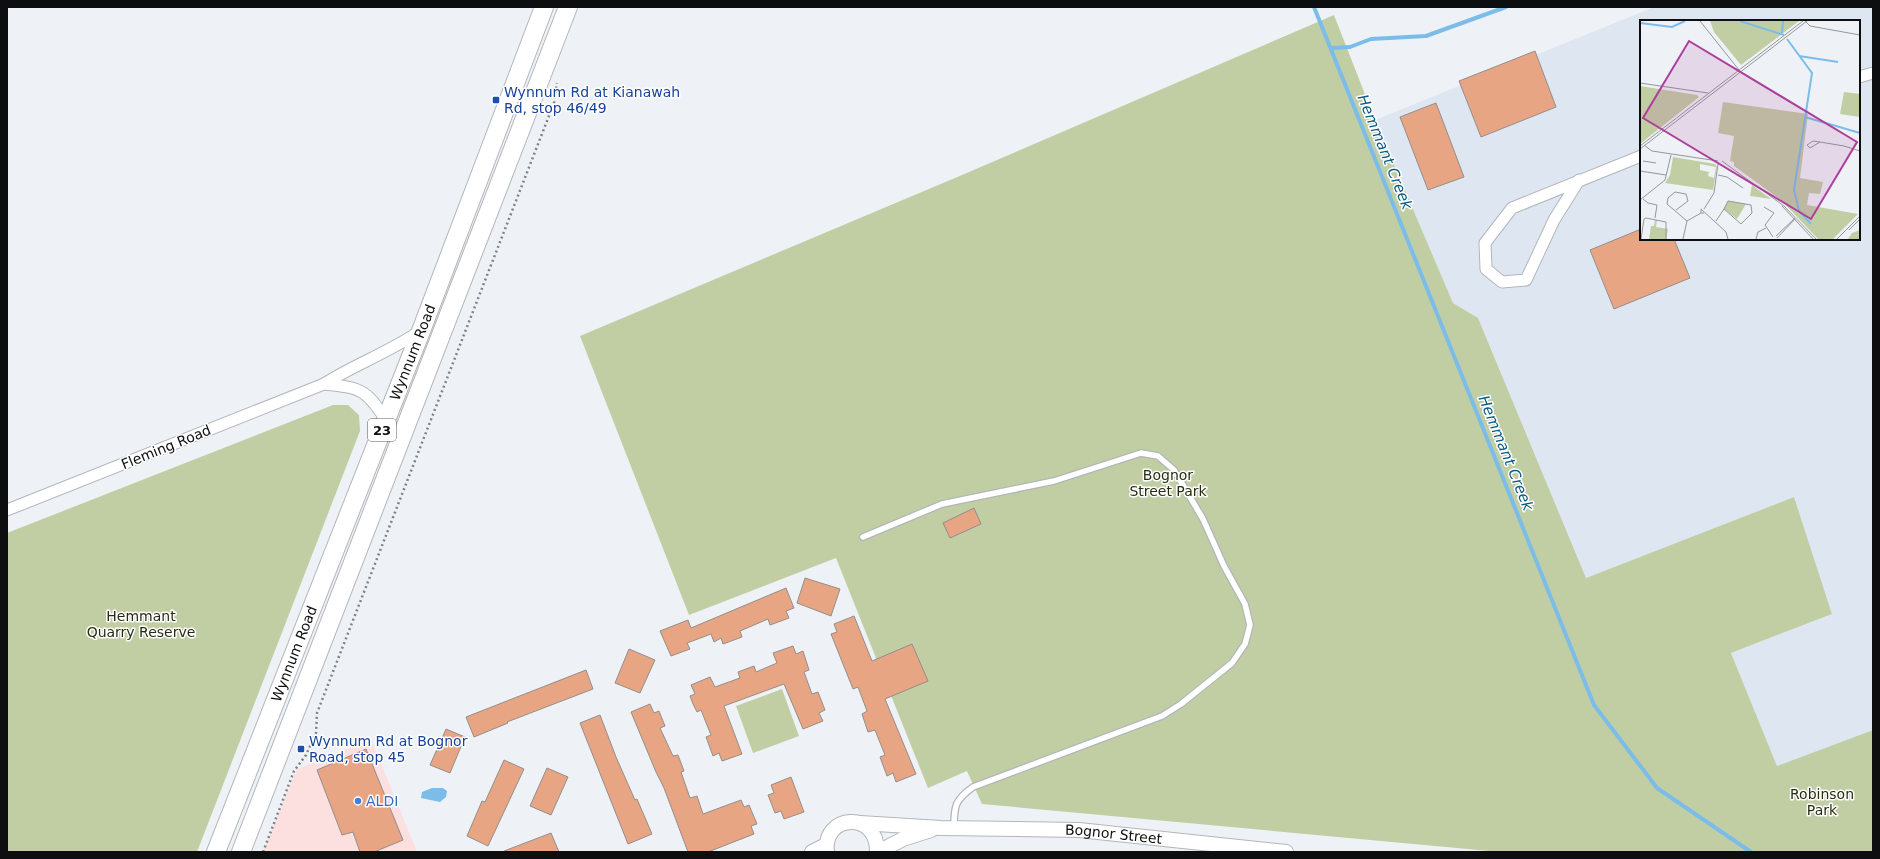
<svg xmlns="http://www.w3.org/2000/svg" width="1880" height="859" viewBox="0 0 1880 859" font-family="'DejaVu Sans',sans-serif">
	<rect width="100%" height="100%" fill="#eef2f6"/>
	<path fill="#fbe0df" d="M371,739l46,113h-154l34,-83z"/>
	<path fill="#dee7f1" fill-rule="evenodd" d="M1654,7h219v723l-96,36 -46,-113 101,-39 -38,-117 -208,81 -108,-260 -25,-15 -78,-183zM1641,21h218v218h-218z"/>
	<g fill="#c1cea4">
		<path d="M1334,15l41,105 78,183 25,15 108,260 208,-81 38,117 -101,39 46,113 96,-36v122h-373l-518,-48 -15,-33 -39,17 -92,-230 -147,57 -109,-279 382,-161z"/>
		<path d="M333,405h15l11,10 1,16 -163,421h-190v-319z"/>
		<path d="M782,689l17,47 -46,17 -17,-47z"/>
	</g>
	<path fill="#7bbde8" d="M432,788h11l4,3 -1,6 -6,5 -19,-4 1,-6z"/>
	<g fill="none" stroke-linecap="round" stroke-linejoin="round">
		<g stroke="#7bbde8" stroke-width="4">
			<path d="M1314,7l280,698 63,83 94,64"/>
			<path d="M1331,48l19,-1 21,-8 55,-3 80,-29"/>
		</g>
	</g>
	<g fill="#e7a584" stroke="#938e8b">
		<path d="M1535,51l21,56 -75,30 -22,-56z"/>
		<path d="M1436,103l28,74 -36,13 -28,-73z"/>
		<path d="M1641,229v10h33l16,39 -76,31 -24,-59z"/>
		<path d="M974,508l7,16 -31,14 -7,-15z"/>
		<path d="M805,578l35,11 -9,27 -34,-13z"/>
		<path d="M786,588l8,20 -8,3 3,7 -19,7 -2,-6 -28,12 2,6 -19,7 -2,-6 -7,4 -3,-8 -24,9 3,6 -19,7 -11,-25 28,-11 3,8z"/>
		<path d="M854,616l18,45 40,-17 16,37 -43,18 31,75 -20,8 -3,-9 -6,3 -7,-19 5,-2 -10,-25 -7,2 -6,-18 5,-3 -9,-24 -5,2 -22,-55 6,-2 -3,-8z"/>
		<path d="M793,646l3,8 7,-3 6,19 -5,2 8,22 6,-2 7,18 -6,3 4,8 -20,8 -19,-45 -60,22 18,48 -20,7 -3,-8 -6,3 -7,-19 5,-2 -10,-25 -4,2 -4,-8 -3,-8 5,-2 -4,-9 19,-8 5,10 25,-9 -2,-6 16,-6 2,6 21,-9 -4,-10z"/>
		<path d="M629,649l26,11 -15,33 -25,-10z"/>
		<path d="M586,670l7,19 -86,33 1,1 -34,14 -8,-20z"/>
		<path d="M650,704l4,9 5,-2 6,15 -5,2 13,28 5,-1 6,16 -3,1 9,26 7,-2 6,18 38,-14 3,7 5,-2 8,19 -6,2 3,8 -46,18h-20l-24,-64 -8,-16 -25,-60z"/>
		<path d="M600,715l16,42 19,43 2,-1 15,35 -24,10 -48,-121z"/>
		<path d="M446,729l19,8 -15,36 -20,-8z"/>
		<path d="M366,749l37,91 -29,12h-14l-7,-20 -11,3 -25,-65z"/>
		<path d="M504,760l20,9 -36,77 -21,-10 15,-35 3,1z"/>
		<path d="M547,768l21,9 -17,38 -21,-9z"/>
		<path d="M791,777l13,35 -20,7 -3,-8 -6,2 -7,-18 6,-2 -3,-8z"/>
		<path d="M551,833l8,19h-55v-1z"/>
	</g>
	<g fill="none" stroke-linecap="round" stroke-linejoin="round">
		<g stroke="#b2b6ba" stroke-width="8">
			<path id="service" d="M863,537l79,-33 112,-23 87,-28 17,3 16,14 29,49 21,47 21,38 5,21 -5,19 -13,19 -51,41 -19,12 -189,71c-18,13 -19,19 -19,40"/>
		</g>
		<g stroke="#b2b6ba" stroke-width="13">
			<g id="minor">
				<path d="M1859,77l14,-4"/>
				<path d="M1579,180l-25,40 -28,60 -24,2 -16,-13 -1,-26 27,-35 129,-52"/>
				<path d="M324,384c37,4 42,5 62,36"/>
				<path d="M7,510l317,-126c31,-20 66,-32 96,-53"/>
			</g>
		</g>
		<g stroke="#b2b6ba" stroke-width="16">
			<g id="tertiary">
				<path id="s1" d="M860,823l81,5 138,2 207,22"/>
				<path d="M812,852l14,-7"/>
				<path d="M827,852c-5,-38 51,-42 50,0"/>
				<path d="M878,852l25,-13 28,-9"/>
			</g>
		</g>
		<g stroke="#b2b6ba" stroke-width="20">
			<g id="primary">
				<path id="s2" d="M216,852l205,-521 123,-324"/>
				<path d="M241,852l327,-845"/>
			</g>
		</g>
		<path stroke="#808285" stroke-width="2.5" stroke-dasharray="2 3" stroke-linecap="butt" d="M263,852l31,-81 12,-16 10,-22 1,-20 237,-610 3,-20"/>
		<use href="#service" stroke="#fff" stroke-width="5.5"/>
		<use href="#minor" stroke="#fff" stroke-width="11"/>
		<use href="#tertiary" stroke="#fff" stroke-width="14"/>
		<use href="#primary" stroke="#fff" stroke-width="18"/>
	</g>
	<g fill="#1a4fb4" stroke="#fff" stroke-width="1.5">
		<rect x="492" y="96" width="8" height="8" rx="2"/>
		<rect x="297" y="745" width="8" height="8" rx="2"/>
	</g>
	<circle fill="#3f7fe0" stroke="#fff" stroke-width="1.5" cx="358" cy="801" r="4"/>
	<g text-anchor="middle" dominant-baseline="central" stroke-width="3" stroke-linejoin="round" paint-order="stroke">
		<rect fill="#fff" stroke="#565657" stroke-width="1" x="368" y="419" width="28" height="22" rx="3"/>
		<g font-size="13" font-weight="bold" fill="#0d0e0f">
			<text x="382" y="430">23</text>
		</g>
		<g font-size="14" fill="#164399" stroke="#fff" text-anchor="start">
			<text x="504" y="92">Wynnum Rd at Kianawah<tspan x="504" dy="16">Rd, stop 46/49</tspan></text>
			<text x="309" y="741">Wynnum Rd at Bognor<tspan x="309" dy="16">Road, stop 45</tspan></text>
		</g>
		<g font-size="14" fill="#0d0e0f" stroke="#fff">
			<text stroke="none"><textPath href="#s2" startOffset="537">Wynnum Road</textPath></text>
			<text transform="translate(166 447) rotate(-22)">Fleming Road</text>
			<text stroke="none"><textPath href="#s2" startOffset="213">Wynnum Road</textPath></text>
			<text stroke="none"><textPath href="#s1" startOffset="254">Bognor Street</textPath></text>
		</g>
		<g font-size="14" fill="#252d10" stroke="#fff">
			<text x="1168" y="475">Bognor<tspan x="1168" dy="16">Street Park</tspan></text>
			<text x="141" y="616">Hemmant<tspan x="141" dy="16">Quarry Reserve</tspan></text>
			<text x="1822" y="794">Robinson<tspan x="1822" dy="16">Park</tspan></text>
		</g>
		<g font-size="14" fill="#366cbe" stroke="#fff" text-anchor="start">
			<text x="366" y="801">ALDI</text>
		</g>
		<g font-size="15" font-style="italic" fill="#045a82" stroke="#fff">
			<text transform="translate(1385 152) rotate(68)">Hemmant Creek</text>
			<text transform="translate(1506 453) rotate(68)">Hemmant Creek</text>
		</g>
	</g>
	<g transform="translate(1640 20)">
		<rect width="220" height="220" fill="#eef2f6"/>
		<path d="M70,1h89l-58,44 -27,-33zM0,66l57,9 2,2 -59,47zM204,72l16,2v23l-20,-3zM83,82l85,12 -8,64 23,4 -3,12 -11,-1 -2,12 51,9 -25,25h-15l-37,-39 -47,-34v-4l-4,-1 4,-25 -16,-3zM33,137l42,7 2,3 -4,23 -48,-7 5,-8zM60,144l16,3 -2,11 -6,-2 1,-4 -9,-2zM112,165l19,14 -21,-3zM88,181l18,3 -9,15 -13,-10zM15,200h2l-1,7 12,2 -2,10h-17l2,-13h3zM220,210v9h-12l4,-6z" fill="#c1cea4" fill-rule="evenodd"/>
		<path fill="none" stroke="#7bbde8" stroke-width="2" d="M100,1l44,14M0,3l32,4 13,-6M142,13l1,-12M147,19l25,34 -18,117 5,21 12,13M159,36l39,6M165,97l55,16"/>
		<path fill="none" stroke="#94979a" stroke-width="1" d="M60,1l39,49M165,1l5,5 50,9M0,63l68,10M180,122l-10,6 -3,-3 6,-4 7,1 24,4 16,5M4,125l8,6 66,10M0,126l163,-125M0,129l167,-128M3,141l13,2M82,141l62,45 32,33M0,151l26,4M78,155l9,2 16,11M3,179l5,4 9,2 -2,13M0,180l25,-20 6,-25M88,181l23,4 1,8 -11,11 -17,-15zM142,186l31,33M124,187l10,6 -9,12 8,12M64,189l10,-16 4,-29M36,190l12,-9 -2,-7 -11,-2 -7,6 -1,6 20,17M64,193h-3v-4l25,23 2,7M76,201l8,-12M209,210l11,-11M136,216l19,-18M137,218l18,-19M1,219l3,-20 2,-1 20,4v17M43,219l4,-18 14,-8M116,219l2,-7 8,-4M197,219l23,-23"/>
		<path fill="#ad3e9b" fill-opacity="0.15" stroke="#ad3e9b" stroke-width="2" d="M49,21l168,101 -46,77 -168,-101z"/>
		<rect width="220" height="220" fill="none" stroke="#0d0e0f" stroke-width="2"/>
	</g>
	<rect width="1880" height="859" fill="none" stroke="#0d0e0f" stroke-width="16"/>
</svg>
